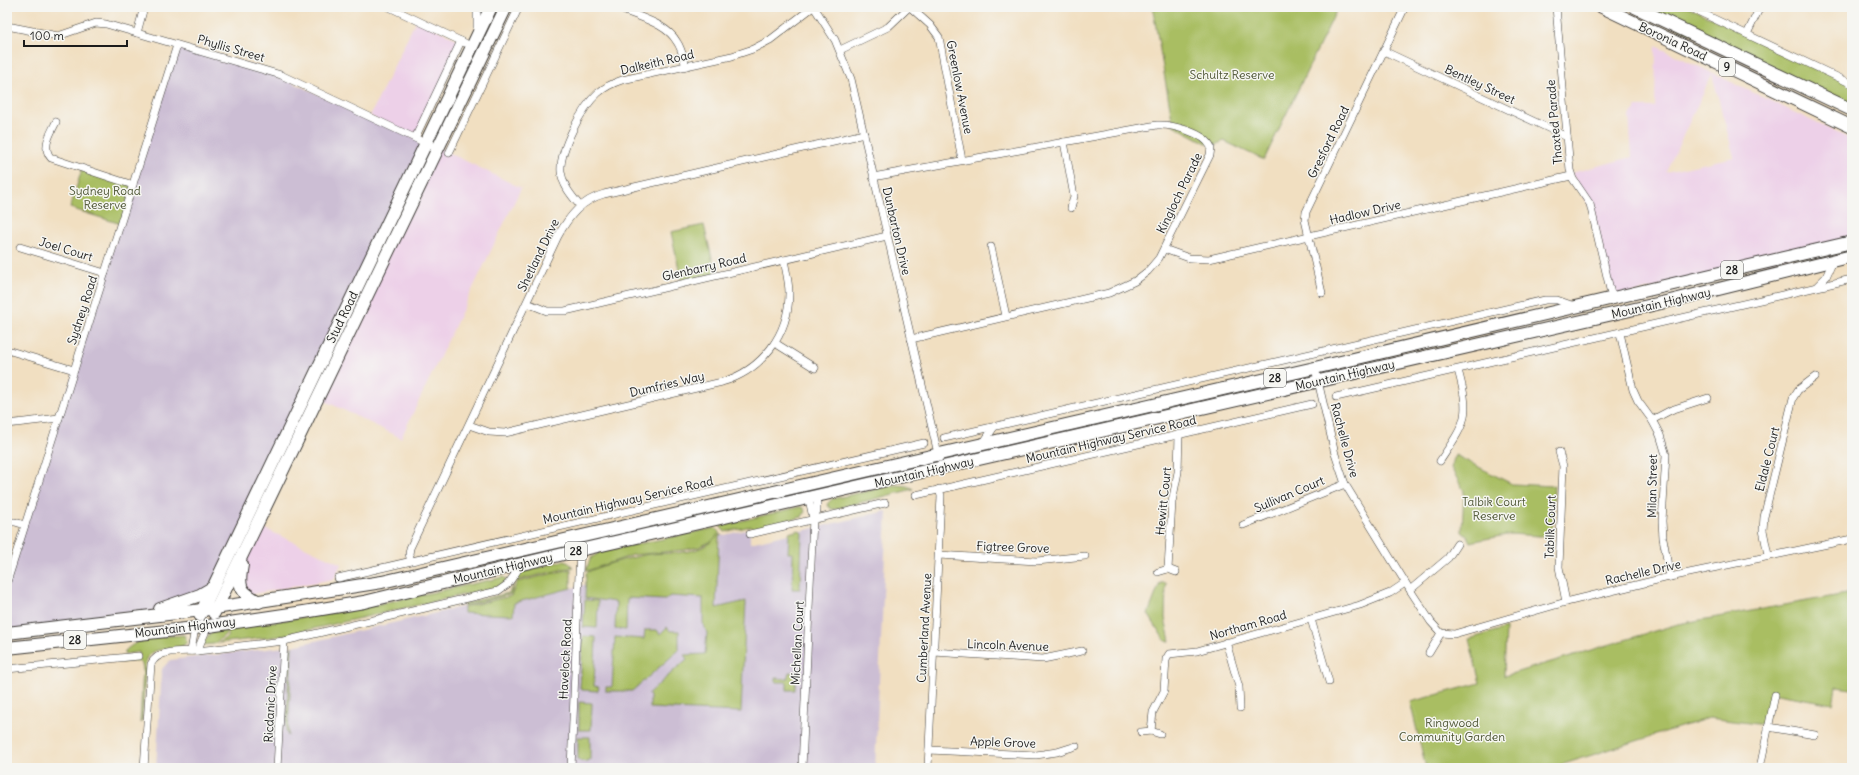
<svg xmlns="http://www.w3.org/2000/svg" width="1859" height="775" viewBox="0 0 1859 775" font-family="Delius,sans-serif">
	<rect width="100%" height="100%" fill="#f6f6f2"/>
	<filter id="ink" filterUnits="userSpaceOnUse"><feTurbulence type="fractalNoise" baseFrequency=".025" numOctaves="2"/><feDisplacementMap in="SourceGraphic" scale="8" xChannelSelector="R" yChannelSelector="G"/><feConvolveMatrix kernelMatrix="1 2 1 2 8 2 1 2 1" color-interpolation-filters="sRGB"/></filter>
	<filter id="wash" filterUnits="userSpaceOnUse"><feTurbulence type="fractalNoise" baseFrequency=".012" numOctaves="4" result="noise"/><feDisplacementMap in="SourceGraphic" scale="16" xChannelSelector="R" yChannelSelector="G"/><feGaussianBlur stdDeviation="0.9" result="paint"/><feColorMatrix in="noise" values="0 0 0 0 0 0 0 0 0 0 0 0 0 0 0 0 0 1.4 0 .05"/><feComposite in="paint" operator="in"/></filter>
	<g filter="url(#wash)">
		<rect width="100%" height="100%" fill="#f1dfc1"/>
		<g fill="#edd0e8" fill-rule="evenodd">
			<path d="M416,20l45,21 -46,97 -45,-22z"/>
			<path d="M1656,46l196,94v102l-240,56 -20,-87 -21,-38 61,-16 -3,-41 8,-9h18zM1712,74l22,83 -68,15z"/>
			<path d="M439,148l82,40 -120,250 -84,-41z"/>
			<path d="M257,525l84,39 -7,15 -87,16 -8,-18z"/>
		</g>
		<g fill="#ccbed4">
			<path d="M177,45l79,21 170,77 -214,445 -43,19 -49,13 -113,13v-51z"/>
			<path d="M887,511l-12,257h-719l6,-99 8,-9 123,-14 204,-47 3,3 14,1 205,-53 1,-14 30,-7v14z"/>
		</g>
		<g fill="#a9be62" stroke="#626d3f">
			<path d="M1154,7h184l-74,153 -40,-19 -13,6 -1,-2 -37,-20 -20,-115z"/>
			<path d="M1635,7h54l163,77v26z"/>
			<path d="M82,169l51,16 -12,39 -51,-16z"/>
			<path d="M704,225l12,50 -34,8 -11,-51z"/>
			<path d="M1455,455l57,29 42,2 -2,51 -41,-3 -41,8 -3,-6 -5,-4 2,-41 -13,-23z"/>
			<path d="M895,485l12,1 6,3 -78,20h-4l-4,-5 5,-5z"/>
			<path d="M799,507h3l3,4 -3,6 -48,11 -3,-2 -26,6 -5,-6z"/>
			<path d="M715,528l5,5 -8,8 -13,6 -15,3 -51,5 -46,16 -1,-2 5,-11 9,-6z"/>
			<path d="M799,530l3,3 -2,56h-8l1,-36h-5l1,-20z"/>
			<path d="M718,534l4,1 -3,1 -3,72 30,-7 -5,111 -91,-4v-12l-2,-2 39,-35 -3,-4 21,-1 2,-21 -4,-10v-25l-33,-2 -5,4 -38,-2 -1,32 -11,-1 1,-27 -31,-4 1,-25c11,-7 50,-17 64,-19 24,-2 53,2 68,-20z"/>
			<path d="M564,561l5,2 4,4 -59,14 -3,13 -48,12 2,-3 44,-10c4,-9 6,-17 14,-22z"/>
			<path d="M571,569v19l-57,15 -1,12 -49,-2v-6l47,-11 6,-14z"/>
			<path d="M504,577l3,3 -7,6 -7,2 -212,48 -63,7 9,-6 2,-9 117,-17z"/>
			<path d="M1160,583h6l-1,35 5,23h-5l-17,-27z"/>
			<path d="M1852,593v96l-16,-2 -3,17 -61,-11 -7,32 -56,-7 -158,50h-125l-16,-66 70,-19 -11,-44 37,-11 -2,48 174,-52z"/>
			<path d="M585,600l13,1 -1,27 -14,-1z"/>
			<path d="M667,627l3,4h9v19l-47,41h-26v-4h6l3,-50 29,2 1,-9h12l3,4z"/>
			<path d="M226,629v5l-12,10 -12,1c6,-12 11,-15 24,-16z"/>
			<path d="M184,635l3,7c-11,13 -30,0 -41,17l-4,61 -2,3 3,-55 -1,-4 -4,-3 -16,1v-1l18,-3 -1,-6 -14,2 -1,-2c16,-17 39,-15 60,-17z"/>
			<path d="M583,636l13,1 -2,49 5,1 -1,4 -16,-1 -2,-2z"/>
			<path d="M292,646l-4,90 -2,-5 4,-81z"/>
			<path d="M789,672l7,1 -1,17h-8v-8h-11v-4l11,1z"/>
			<path d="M579,702l13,1 -1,27h-12z"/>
			<path d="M578,737h12v23h-3l-1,2 -8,-2z"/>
		</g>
	</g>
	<g filter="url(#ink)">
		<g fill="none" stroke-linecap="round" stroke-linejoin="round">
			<g stroke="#3c3935" stroke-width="8">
				<g id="street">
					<path d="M389,7l76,36"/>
					<path d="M477,7v26"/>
					<path d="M814,7l21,33 16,39 88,379"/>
					<path d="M910,7l20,18 9,12 23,123"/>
					<path d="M1556,7l14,163 3,9 17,25 22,94"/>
					<path d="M1689,7l163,77"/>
					<path d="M623,10c18,8 44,14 54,32 5,7 6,16 9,24"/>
					<path d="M7,26l51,10 38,-13 10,1 175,51 157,74"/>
					<path d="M137,33l7,-26"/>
					<path d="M1747,34l13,-27"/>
					<path d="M840,50l48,-23 21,-20"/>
					<path d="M1384,51l183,86"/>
					<path d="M56,122c-5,11 -15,25 -5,36l82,27"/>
					<path d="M415,138l46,-97"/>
					<path d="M1064,142l10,54 -3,12"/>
					<path d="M449,153l70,-146"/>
					<path d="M873,177l284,-52c15,-1 48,8 54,22l-1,8 -51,103 -11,13 -13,10 -26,12 -198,46"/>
					<path d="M580,206c-9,-11 -17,-20 -19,-34 -2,-21 21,-65 37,-79 7,-6 15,-10 24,-13l110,-24 21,-7 17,-9 43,-33"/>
					<path d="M20,247l85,26"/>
					<path d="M991,247l15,69"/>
					<path d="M1164,249l25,9 20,1 362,-83"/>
					<path d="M1816,287l10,-10 8,-18"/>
					<path d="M1322,293l-17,-73 1,-8 99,-205"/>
					<path d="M527,303l20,8h18l322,-75"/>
					<path d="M1620,333l13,57 5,11 14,19 8,15 6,20 -4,66 1,17 7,39"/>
					<path d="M775,343l40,25"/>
					<path d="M7,350l67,20"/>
					<path d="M1315,368l20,86 10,30 65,106 21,32 10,11 13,1 112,-32 99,-24 187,-39"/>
					<path d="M1336,397l516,-118"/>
					<path d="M1652,420l19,-10 37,-12"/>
					<path d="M7,424l52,-6"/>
					<path d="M469,425l20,7 16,1 217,-51c40,-12 67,-47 67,-89 0,-11 -3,-22 -5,-33"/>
					<path d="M944,438l601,-138h12l17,6"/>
					<path d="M982,445l12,-18"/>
					<path d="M1559,452l4,14 -4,101 7,35"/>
					<path d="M1440,461c26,-39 31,-44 18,-91"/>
					<path d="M916,495l396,-91"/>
					<path d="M813,518l4,-7v-14"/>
					<path d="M7,522h8l10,3"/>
					<path d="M1243,525l102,-41"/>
					<path d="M750,534l135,-31"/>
					<path d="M939,555l98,6 48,-5"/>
					<path d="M1768,555l-5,-25 1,-13 29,-119 5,-8 17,-13"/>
					<path d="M411,561l-2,-7 1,-6 148,-312c11,-20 24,-36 46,-42l260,-60"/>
					<path d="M1168,569l4,-67 6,-30 1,-38"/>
					<path d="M1158,572l10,-3 8,3"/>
					<path d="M338,578l586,-135"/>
					<path d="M7,582l170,-537"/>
					<path d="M1410,590l38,-32 9,-14"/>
					<path d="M1311,619l18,63"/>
					<path d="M1226,642l13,45 1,21"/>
					<path d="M191,651l4,-23"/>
					<path d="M197,651l87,-10 214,-50 10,-7 14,-20"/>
					<path d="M933,652l110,7 39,-8"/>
					<path d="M1429,653l12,-20"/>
					<path d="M7,669l132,-13"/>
					<path d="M1768,727l47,8"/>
					<path d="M1151,731l2,-19 11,-21 2,-32 3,-5 28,-3 163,-46 30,-12 15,-10"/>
					<path d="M1141,732l10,-1 9,3"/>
					<path d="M929,750l107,5 21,-3 19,-6"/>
					<path d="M144,768l7,-104c8,-16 31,-12 46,-13l11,-25"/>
					<path d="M277,768l7,-127"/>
					<path d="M571,768l9,-218"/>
					<path d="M802,768l11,-250 -4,-19"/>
					<path d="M928,768l13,-272 -2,-7"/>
					<path d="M1760,768l15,-73"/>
				</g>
			</g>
			<g stroke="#3c3935" stroke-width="14">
				<g id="primary">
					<path d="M1602,7l250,120"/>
					<path d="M1635,7l217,103"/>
					<path d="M242,565c-4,22 -3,26 17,37"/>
					<path d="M160,609l40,-14 12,-7"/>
					<path d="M214,613l292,-606"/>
					<path d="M200,615l291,-608"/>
					<path d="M7,633l195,-23 180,-28 950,-218 520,-122"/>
					<path d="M7,648l188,-20 109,-16 60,-10 216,-52 1094,-250 178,-44"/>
				</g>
			</g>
			<use href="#street" stroke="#fff" stroke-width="7"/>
			<use href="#primary" stroke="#fff" stroke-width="12"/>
		</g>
	</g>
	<g text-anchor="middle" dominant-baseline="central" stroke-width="3" stroke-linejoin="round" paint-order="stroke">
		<g fill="#f6f6f2" stroke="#5d5d5c" stroke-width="1">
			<rect x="1719" y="58" width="16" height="18" rx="3"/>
			<rect x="1721" y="261" width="22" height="18" rx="3"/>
			<rect x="1264" y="369" width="22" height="18" rx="3"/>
			<rect x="565" y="542" width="22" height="18" rx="3"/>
			<rect x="64" y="631" width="22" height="18" rx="3"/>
		</g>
		<g font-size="11" font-weight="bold" fill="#1c1c1c">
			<text x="1727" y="67">9</text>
			<text x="1732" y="270">28</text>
			<text x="1275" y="378">28</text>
			<text x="576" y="551">28</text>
			<text x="75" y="640">28</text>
		</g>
		<g font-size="12" fill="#1c1c1c" stroke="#f6f6f2">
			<text transform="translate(1673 41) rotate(25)">Boronia Road</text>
			<text transform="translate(231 48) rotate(16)">Phyllis Street</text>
			<text transform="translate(657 62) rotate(-13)">Dalkeith Road</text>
			<text transform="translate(1480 84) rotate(25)">Bentley Street</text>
			<text transform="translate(960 87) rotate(79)">Greenlow Avenue</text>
			<text transform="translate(1554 122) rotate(-95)">Thaxted Parade</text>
			<text transform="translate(1328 142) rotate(-64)">Gresford Road</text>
			<text transform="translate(1179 193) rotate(-64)">Kingloch Parade</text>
			<text transform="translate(1365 212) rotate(-13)">Hadlow Drive</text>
			<text transform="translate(897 231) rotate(77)">Dunbarton Drive</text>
			<text transform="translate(66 249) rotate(17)">Joel Court</text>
			<text transform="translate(538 255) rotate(-64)">Shetland Drive</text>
			<text transform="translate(704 267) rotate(-13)">Glenbarry Road</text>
			<text transform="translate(1661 303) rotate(-13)">Mountain Highway</text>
			<text transform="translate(82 310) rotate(-72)">Sydney Road</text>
			<text transform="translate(342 317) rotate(-64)">Stud Road</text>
			<text transform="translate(1345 375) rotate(-13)">Mountain Highway</text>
			<text transform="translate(667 384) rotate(-13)">Dumfries Way</text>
			<text transform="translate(1111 439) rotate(-13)">Mountain Highway Service Road</text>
			<text transform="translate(1345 440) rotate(75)">Rachelle Drive</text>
			<text transform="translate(1767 459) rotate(-76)">Eldale Court</text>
			<text transform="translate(924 472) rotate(-13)">Mountain Highway</text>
			<text transform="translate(1652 486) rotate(-89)">Milan Street</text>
			<text transform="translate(1289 494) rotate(-23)">Sullivan Court</text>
			<text transform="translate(628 500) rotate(-13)">Mountain Highway Service Road</text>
			<text transform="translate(1163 501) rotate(-84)">Hewitt Court</text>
			<text transform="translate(1550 527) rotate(-88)">Tabilk Court</text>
			<text transform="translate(1013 547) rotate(2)">Figtree Grove</text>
			<text transform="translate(503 568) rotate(-13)">Mountain Highway</text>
			<text transform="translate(1643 572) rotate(-13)">Rachelle Drive</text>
			<text transform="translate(1248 625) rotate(-16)">Northam Road</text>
			<text transform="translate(185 627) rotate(-7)">Mountain Highway</text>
			<text transform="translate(924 628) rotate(-87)">Cumberland Avenue</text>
			<text transform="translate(797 643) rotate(-87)">Michellan Court</text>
			<text transform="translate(1008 645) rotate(2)">Lincoln Avenue</text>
			<text transform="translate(565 659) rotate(-87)">Havelock Road</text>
			<text transform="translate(270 704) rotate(-87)">Ricdanic Drive</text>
			<text transform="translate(1003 742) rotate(2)">Apple Grove</text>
		</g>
		<g font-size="12" fill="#4d5534" stroke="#f6f6f2">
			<text x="1232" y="74">Schultz Reserve</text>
			<text x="105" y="190">Sydney Road<tspan x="105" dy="14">Reserve</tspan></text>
			<text x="1494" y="501">Talbik Court<tspan x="1494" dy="14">Reserve</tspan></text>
			<text x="1452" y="722">Ringwood<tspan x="1452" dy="14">Community Garden</tspan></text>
		</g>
	</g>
	<rect width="1859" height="775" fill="none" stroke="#f6f6f2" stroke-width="24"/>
	<path d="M24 40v6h103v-6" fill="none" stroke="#1c1c1c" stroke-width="2"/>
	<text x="30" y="40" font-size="12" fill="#1c1c1c" stroke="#f6f6f2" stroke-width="3" paint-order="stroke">100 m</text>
</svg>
